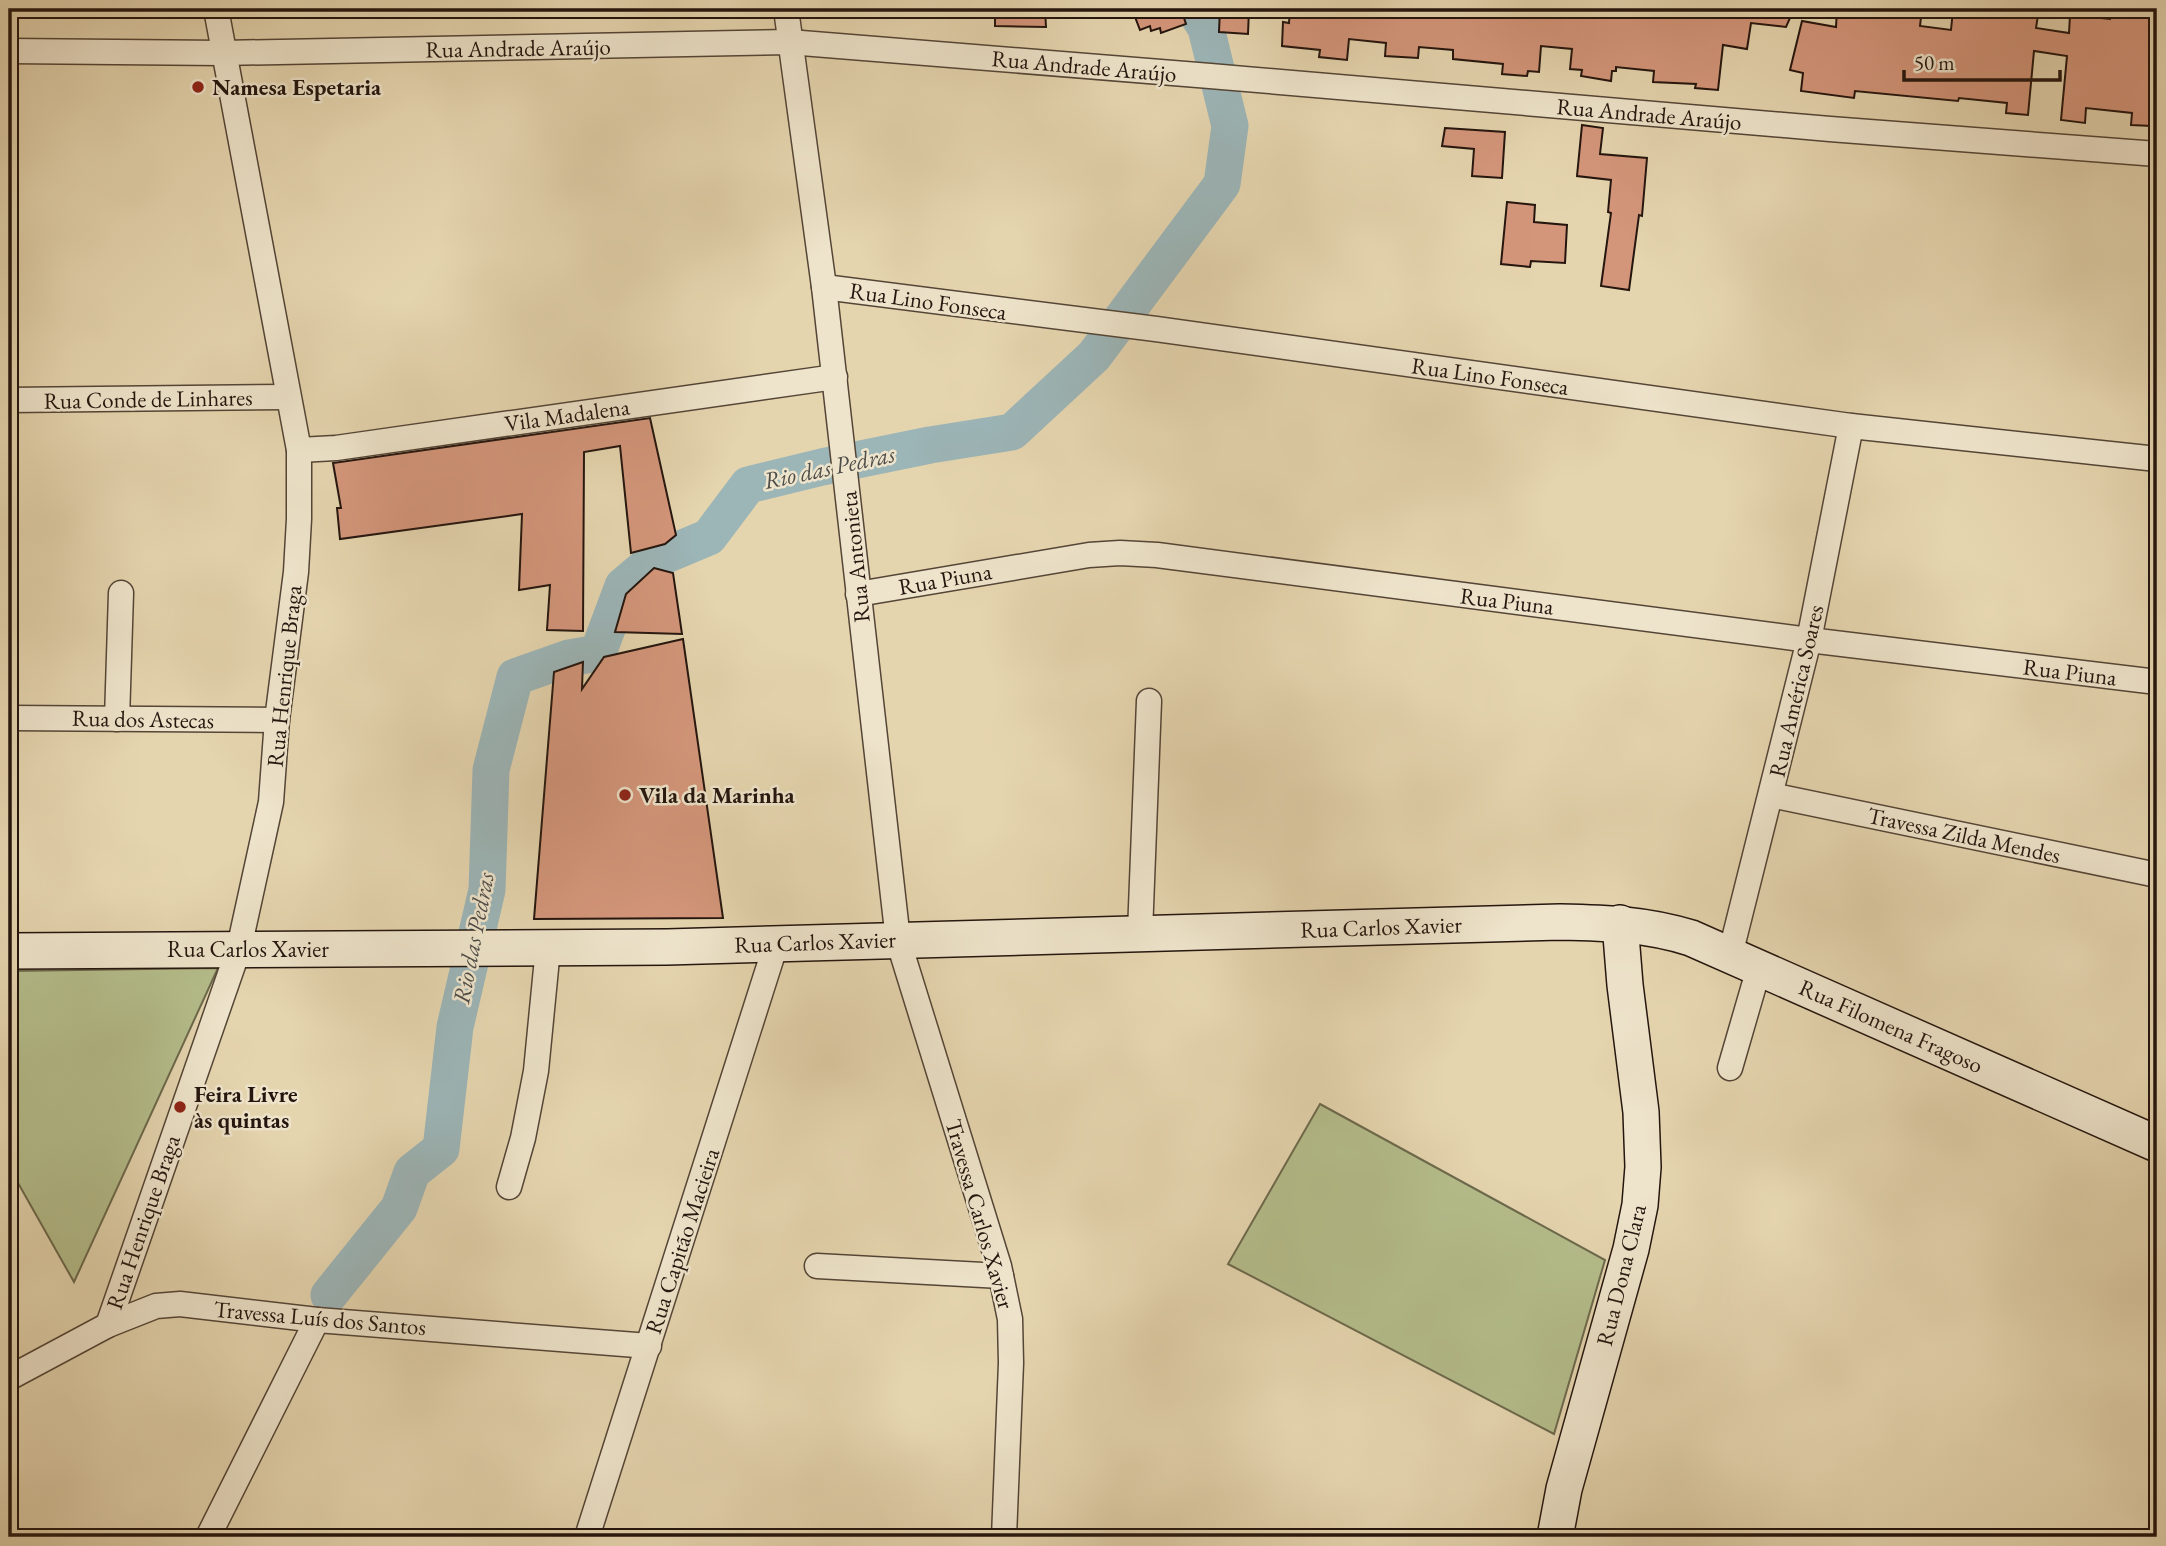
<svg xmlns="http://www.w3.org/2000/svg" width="2166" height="1546" viewBox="0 0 2166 1546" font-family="'EB Garamond',serif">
	<rect width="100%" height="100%" fill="#e5d5af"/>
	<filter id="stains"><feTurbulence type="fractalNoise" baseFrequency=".00286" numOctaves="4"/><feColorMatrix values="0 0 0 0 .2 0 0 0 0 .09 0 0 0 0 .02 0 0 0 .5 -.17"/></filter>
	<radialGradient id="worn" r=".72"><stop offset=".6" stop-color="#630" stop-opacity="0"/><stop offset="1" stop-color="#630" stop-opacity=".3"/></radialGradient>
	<g fill="#b4bd8b" stroke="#6c694c" stroke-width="2">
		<path d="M218,968l-144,314 -65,-115v-196z"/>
		<path d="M1320,1104l285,156 -51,174 -326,-170z"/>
	</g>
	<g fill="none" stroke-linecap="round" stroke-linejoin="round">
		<path stroke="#9cb5b7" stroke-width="37" d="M329,1295l70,-87 13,-36 29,-23 14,-122 32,-137 4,-120 24,-93 54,-19 29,-5 25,-67 31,-26 55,-23 39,-52 74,-18 108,-22 82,-13 82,-76 128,-172 8,-58 -24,-98 -12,-19"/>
	</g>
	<g fill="#d4967b" stroke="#24150e" stroke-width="2">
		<path d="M995,9h50l1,18 -51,-1z"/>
		<path d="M1132,9h49l5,15 -25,9 -1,-5 -9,3 -1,-5 -10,4z"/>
		<path d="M1220,9h29l-1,25 -29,-2z"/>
		<path d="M1290,9h180v3l43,4v-7h281l-8,18 -35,-4 -4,26 -24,-4 -5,45 -23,-2 1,-4 -43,-2 1,-11 -38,-4v4h-4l-1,10 -30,-5 1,-6 -12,-1 2,-20 -31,-3 -2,26 -11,-1 -1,5 -25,-2 1,-10 -50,-5v-9l-34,-3 -1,11 -33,-2 1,-13 -37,-4 -2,21 -28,-3 1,-7 -38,-4 1,-24 6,1z"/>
		<path d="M1837,9h85l-2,17 31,4 2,-20 19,3 1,-4h66l-3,19 33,5 1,-18 40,4 1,-10h46v96h-4l-1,21 -21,-1 1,-12 -46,-5 -1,15 -24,-3 6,-64 -33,-5 -6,64 -22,-2 1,-10 -48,-5 -1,3 -103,-10 -1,7 -53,-7 2,-18 -13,-3 12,-49 34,6z"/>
		<path d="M1582,125l21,3 -3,26 47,4 -5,58 -3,-1 -10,75 -28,-4 10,-73 -3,-1 3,-32 -34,-4z"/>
		<path d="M1445,128l60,4 -3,46 -30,-2 2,-27 -32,-3z"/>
		<path d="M1507,202l28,3 -1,17 33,3 -2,38 -34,-2 -1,6 -29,-3z"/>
		<path d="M650,418l26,117 -11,9 -34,9 -11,-107 -36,6 -1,179 -36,-1 3,-45 -31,5 3,-76 -182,25 -3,-31h4l-8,-45z"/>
		<path d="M654,568l19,5 9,61 -67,-2 11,-38z"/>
		<path d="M683,639l40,279 -189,1 20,-247 29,-10 -1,27 22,-32z"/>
	</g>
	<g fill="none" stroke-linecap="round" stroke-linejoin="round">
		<g stroke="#544536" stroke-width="27">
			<g id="street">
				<path d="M786,9l38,278 74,653 101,326 11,53 1,44 -7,174"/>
				<path d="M9,51l214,2 566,-11 421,34 620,53 327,25"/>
				<path d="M824,287l332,42 695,97 306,33"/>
				<path d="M9,400l279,-3"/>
				<path d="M299,450l37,-2 499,-71"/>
				<path d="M858,594l231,-39 31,-2 37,2 652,85 348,42"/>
				<path d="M9,718l268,2"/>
				<path d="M117,719l4,-126"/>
				<path d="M1771,795l386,80"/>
				<path d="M1140,933l9,-232"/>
				<path d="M1730,955l79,-315 42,-214"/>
				<path d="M1730,1068l29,-100"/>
				<path d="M509,1187l14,-49 13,-67 12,-123"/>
				<path d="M817,1266l184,10"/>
				<path d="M108,1325l131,-377 32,-146 6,-82 19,-148 3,-53v-69l-83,-441"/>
				<path d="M9,1378l99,-53 48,-19 24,-2 137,16 332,26"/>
				<path d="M208,1537l109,-217"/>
				<path d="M587,1537l189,-593"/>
			</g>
		</g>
		<g stroke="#24150e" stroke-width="38">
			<g id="secondary">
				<path d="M9,951l658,-4 893,-25c47,1 86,2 131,16l466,206"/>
				<path d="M1555,1537l9,-48 67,-240 9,-44 3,-38 -2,-55 -16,-127 -5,-62"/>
			</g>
		</g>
		<use href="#street" stroke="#eee4cb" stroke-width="24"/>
		<use href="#secondary" stroke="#eee4cb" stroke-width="35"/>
	</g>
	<g fill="#8f2418" stroke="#eee4cb" stroke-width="2.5">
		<circle cx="198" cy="87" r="7"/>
		<circle cx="625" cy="795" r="7"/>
		<circle cx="180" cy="1107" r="7"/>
	</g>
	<g text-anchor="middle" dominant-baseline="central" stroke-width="5" stroke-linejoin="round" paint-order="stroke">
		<g font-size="23" fill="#24150e" stroke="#eee4cb">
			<text transform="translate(518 48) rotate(-1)">Rua Andrade Araújo</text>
			<text transform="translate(1084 66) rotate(5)">Rua Andrade Araújo</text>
			<text transform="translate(1649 114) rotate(5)">Rua Andrade Araújo</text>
			<text transform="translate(928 301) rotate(8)">Rua Lino Fonseca</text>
			<text transform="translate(1490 376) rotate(8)">Rua Lino Fonseca</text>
			<text transform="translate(148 399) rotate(-1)">Rua Conde de Linhares</text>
			<text transform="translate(567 415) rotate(-8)">Vila Madalena</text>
			<text transform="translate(855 557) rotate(-96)">Rua Antonieta</text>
			<text transform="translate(945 579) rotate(-10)">Rua Piuna</text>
			<text transform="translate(1507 601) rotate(7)">Rua Piuna</text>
			<text transform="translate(2070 672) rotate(7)">Rua Piuna</text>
			<text transform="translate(284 676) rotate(-84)">Rua Henrique Braga</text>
			<text transform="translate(1796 691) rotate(-77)">Rua América Soares</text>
			<text transform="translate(143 719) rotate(1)">Rua dos Astecas</text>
			<text transform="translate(1964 835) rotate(12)">Travessa Zilda Mendes</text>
			<text transform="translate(1381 927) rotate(-2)">Rua Carlos Xavier</text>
			<text transform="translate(815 942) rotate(-2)">Rua Carlos Xavier</text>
			<text x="248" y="949">Rua Carlos Xavier</text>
			<text transform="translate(1891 1026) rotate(24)">Rua Filomena Fragoso</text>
			<text transform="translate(980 1214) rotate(74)">Travessa Carlos Xavier</text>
			<text transform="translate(143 1222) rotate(-71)">Rua Henrique Braga</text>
			<text transform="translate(682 1241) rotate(-72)">Rua Capitão Macieira</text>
			<text transform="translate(1621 1275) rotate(-76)">Rua Dona Clara</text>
			<text transform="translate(320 1318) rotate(5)">Travessa Luís dos Santos</text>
		</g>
		<g font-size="23" font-weight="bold" fill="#24150e" stroke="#eee4cb" text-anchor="start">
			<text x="212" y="87">Namesa Espetaria</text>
			<text x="639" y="795">Vila da Marinha</text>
			<text x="194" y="1094">Feira Livre<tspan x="194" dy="26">às quintas</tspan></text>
		</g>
		<g font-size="24" font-style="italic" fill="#4e4d49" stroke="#eee4cb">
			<text transform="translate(829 467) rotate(-12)">Rio das Pedras</text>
			<text transform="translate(473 938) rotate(-79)">Rio das Pedras</text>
		</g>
	</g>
	<rect width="2166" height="1546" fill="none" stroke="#e5d5af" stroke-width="35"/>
	<rect x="10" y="10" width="2145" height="1525" fill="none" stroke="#24150e" stroke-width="3.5"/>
	<rect x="18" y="18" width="2131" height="1511" fill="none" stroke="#24150e" stroke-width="2"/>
	<path d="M1904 70v10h156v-10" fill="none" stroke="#24150e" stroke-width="3.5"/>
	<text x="1914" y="70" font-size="21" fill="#24150e" stroke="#eee4cb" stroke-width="5" paint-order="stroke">50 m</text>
	<rect width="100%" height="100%" filter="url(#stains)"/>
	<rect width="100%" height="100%" fill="url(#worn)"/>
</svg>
